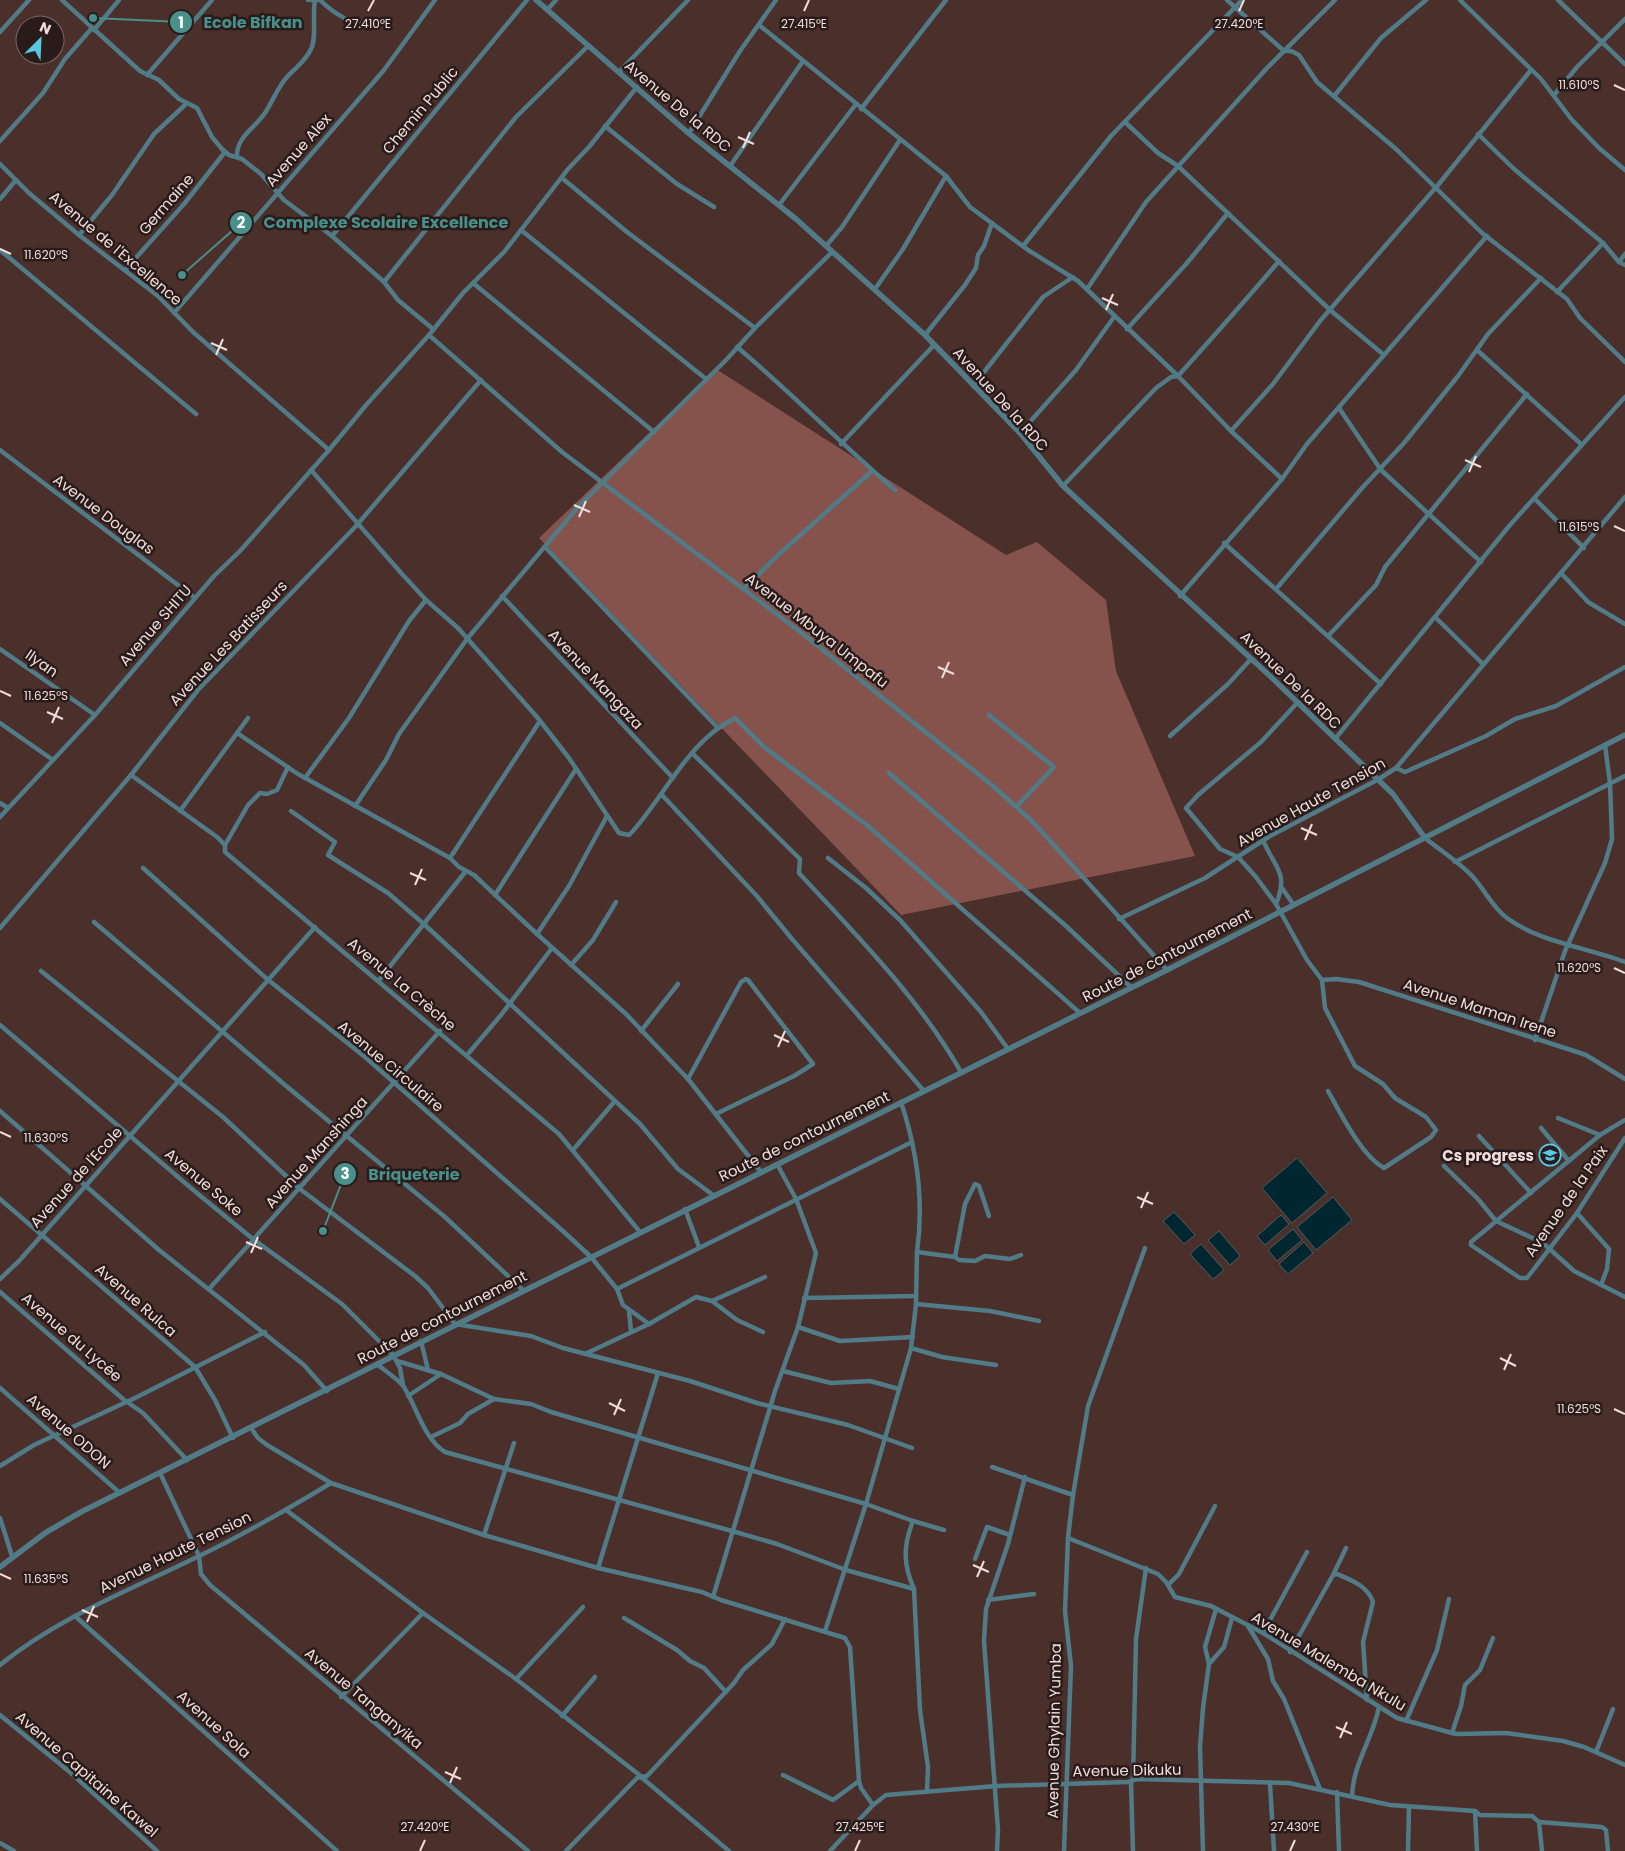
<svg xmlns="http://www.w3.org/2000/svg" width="1625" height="1851" viewBox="0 0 1625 1851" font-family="Poppins,sans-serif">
	<rect width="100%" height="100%" fill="#4b2f2b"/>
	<path fill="#86524c" d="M716,369l290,186 31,-13 69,58 10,71 79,185 -294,59 -362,-377z"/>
	<g fill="#002730" stroke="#485e63">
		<path d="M1297,1158l30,35 -35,30 -30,-35z"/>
		<path d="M1333,1197l19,23 -36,30 -19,-23z"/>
		<path d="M1174,1212l21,23 -11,9 -21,-23z"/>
		<path d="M1281,1215l8,9 -24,21 -8,-9z"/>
		<path d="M1293,1229l9,11 -25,21 -9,-11z"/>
		<path d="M1219,1231l21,25 -10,9 -22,-25z"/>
		<path d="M1304,1242l9,11 -25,21 -9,-10z"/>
		<path d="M1201,1244l23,26 -11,9 -23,-25z"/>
	</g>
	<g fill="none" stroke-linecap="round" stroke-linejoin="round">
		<g stroke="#507b87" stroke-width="4.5">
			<path d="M62,0l78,71 19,9 20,19 18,9 15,29 10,12 7,6 13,4 19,15 23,26 48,36 52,46 14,18 35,29"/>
			<path d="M308,0h12c13,13 33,26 51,24"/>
			<path d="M1227,0l57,51h7l8,4 18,27 79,67 86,84 85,66 13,19 45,44"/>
			<path d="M1460,0l81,79 31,41 27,28 26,22"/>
			<path d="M1558,0l67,64"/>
			<path d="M548,9l8,-9"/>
			<path d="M759,25l187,151 24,31 58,43 50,31 100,95 53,55 51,48"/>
			<path d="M94,30l25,-30"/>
			<path d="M0,32l29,-32"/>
			<path d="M619,72l69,-72"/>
			<path d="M147,75l65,-75"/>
			<path d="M1335,95l46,-57 45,-38"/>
			<path d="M1554,95l23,-28 48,-48"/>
			<path d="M861,109l85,-109"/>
			<path d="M1125,122l33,31 20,13 152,144 54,45"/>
			<path d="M605,126l72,58 37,23"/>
			<path d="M689,133l51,-82 36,-51"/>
			<path d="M1478,134l36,35 89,74 16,19 6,3"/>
			<path d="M0,141l43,-48 22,-34 27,-31"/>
			<path d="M237,157c-1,-20 18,-29 28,-44 8,-12 12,-25 22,-36 9,-10 18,-15 24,-28 6,-11 1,-35 4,-49"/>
			<path d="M0,164l29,29 50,42 79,61 35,36 136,118"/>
			<path d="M730,166l73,-105"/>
			<path d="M562,178l65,54 128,96"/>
			<path d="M0,199l16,-19"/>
			<path d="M779,205l77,-101"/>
			<path d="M521,230l185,149"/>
			<path d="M79,235l33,-40 42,-61 33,-31"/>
			<path d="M332,236l195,-236"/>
			<path d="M826,246l16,-19 58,-87"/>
			<path d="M1023,246l88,-110 131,-136"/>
			<path d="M0,250l196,164"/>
			<path d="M1619,262l6,-8"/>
			<path d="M125,270l59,-66 41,-52"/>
			<path d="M384,282l132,-165 72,-71"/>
			<path d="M473,283l181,149"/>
			<path d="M875,289l28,-40 43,-73"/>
			<path d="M1087,289l59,-87 121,-134 68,-68"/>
			<path d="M1557,292l46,-49"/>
			<path d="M174,313l210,-243 51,-70"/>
			<path d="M1127,329l60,-66 41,-50"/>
			<path d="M429,335l133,117 241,182 190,152 40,36 134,148"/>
			<path d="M925,335l40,-50 11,-17 2,-13 6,-9 8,-23"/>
			<path d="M737,347c55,46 104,97 158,143"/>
			<path d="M1477,350l104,94"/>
			<path d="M973,386l70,-89 30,-20"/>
			<path d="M1339,408l42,62 100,92"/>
			<path d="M1231,431l42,-47 47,-63 118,-136 93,-115"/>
			<path d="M1020,433l56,-63 38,-53"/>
			<path d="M841,444l93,-99"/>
			<path d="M0,450l195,148"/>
			<path d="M311,470l91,104 24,26 32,28 79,89 32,41 50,75 10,2 4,-4c27,-31 47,-71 79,-98 7,-6 15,-10 23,-15l29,29 104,79 212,187"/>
			<path d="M1063,486l93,-98 15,-11 7,-1c34,-38 68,-76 101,-115"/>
			<path d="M1535,499l49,49"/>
			<path d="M1224,543l157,141"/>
			<path d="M545,547l173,181"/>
			<path d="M1561,573l27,29 37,22"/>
			<path d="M744,589l34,-34 94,-84"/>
			<path d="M1276,589l86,-101 42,-45 54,-67 30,-42 53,-56"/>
			<path d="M502,596l171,182"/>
			<path d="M1180,596l102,-117 25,-35 180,-208"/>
			<path d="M1436,618l47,46"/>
			<path d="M1329,635l47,-50 9,-18 142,-173"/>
			<path d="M0,649l95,66"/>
			<path d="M1298,702l-37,40 -63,53 -12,13 34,41 18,8 18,20 20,27 31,56 15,20"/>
			<path d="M989,715l65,52 -37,39"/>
			<path d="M0,723l53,37"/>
			<path d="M237,733l61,41 152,84"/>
			<path d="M1170,736l58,-52 23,-25"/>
			<path d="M1335,739l175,-214 115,-128"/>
			<path d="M692,753l108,106 -1,14c57,62 120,125 162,199"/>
			<path d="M1396,768l229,-271"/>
			<path d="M889,773l176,152 66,62"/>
			<path d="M131,775l86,62 8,8v7l334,282 81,98"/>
			<path d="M305,778l44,-60 60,-97 17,-21"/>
			<path d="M662,795l94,100 36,44 132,152"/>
			<path d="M0,803l8,5"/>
			<path d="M355,806l31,-46 13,-26 68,-95 111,-132 149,-148 28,-31 77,-76"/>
			<path d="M180,811l68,-93"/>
			<path d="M291,811l44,31 -7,13 60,38 37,32 215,199 38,45 35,26"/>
			<path d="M607,816l-38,70 -32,48 89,80 62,65 73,93"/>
			<path d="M0,817l95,-102 119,-139 26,-25 89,-101 38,-46 62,-69 34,-42 41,-41 64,-83 21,-22 48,-60"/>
			<path d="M1425,838c16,13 34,24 48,39 12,13 19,30 34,41 34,25 79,29 118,44"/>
			<path d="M1263,840c12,29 26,32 13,64"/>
			<path d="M225,845l23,-40 12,-12 7,1 10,-4 11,-23"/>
			<path d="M828,858l38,30 34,32 81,92 27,37"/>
			<path d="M1455,862l170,-86"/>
			<path d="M143,868l124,111 98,78 199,175 27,25 26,32 6,16 26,19"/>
			<path d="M1282,888l11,16"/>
			<path d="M495,895l81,-126"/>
			<path d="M1119,919l86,-41 65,-42 109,-57 17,-11 9,4 81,-36 29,-17 41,-13 69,-39"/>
			<path d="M94,922l191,163 160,132 78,73"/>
			<path d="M0,928l131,-153 67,-85 158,-164 125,-146"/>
			<path d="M537,934l-63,-59 -15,-8 -9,-9 90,-137"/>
			<path d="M571,965l22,-25 23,-38"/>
			<path d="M41,971l182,146 77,72 115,87 13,12 27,36 76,12 32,12 127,33 67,22 91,22 64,23"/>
			<path d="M379,980l87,-109"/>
			<path d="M1322,980l3,28 30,58 28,18 12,14 31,19 10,13 -5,7 -47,31c-23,-13 -43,-54 -56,-77"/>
			<path d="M1322,980l14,-1 23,3 212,68 15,5 39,24"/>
			<path d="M0,1025l198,169 55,45 89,65 51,51 7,13 3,17"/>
			<path d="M641,1031l37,-47"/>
			<path d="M1535,1040l30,-89 40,-88 7,-24 -2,-56 -5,-38"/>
			<path d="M467,1055l34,-40 51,-67"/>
			<path d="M688,1079l53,-97 5,-3 2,1 65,84 -19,12 -78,38"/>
			<path d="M901,1102c16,48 23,100 16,150l38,5 4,3 16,1 10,-5 25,3 11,-4"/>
			<path d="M0,1111l159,139 145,115 23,26"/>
			<path d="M1558,1118l42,17"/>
			<path d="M1625,1120l-25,15 -129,107v3l49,33h7l50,-65 48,-75"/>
			<path d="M1541,1128l28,33"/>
			<path d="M1479,1136l52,57"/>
			<path d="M573,1150l42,-49"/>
			<path d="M1444,1166l34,33 18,22 47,22 31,28 51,26"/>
			<path d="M0,1199l195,168 20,33 18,38"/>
			<path d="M685,1209l14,38"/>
			<path d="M1577,1213l32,36 -2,20 -6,16"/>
			<path d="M917,1252l-1,52 74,7 49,10"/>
			<path d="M955,1257l10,-53 10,-20 4,2 10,30"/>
			<path d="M0,1279l19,-18 296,-334"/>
			<path d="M209,1289l231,-258"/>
			<path d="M617,1289l295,-147"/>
			<path d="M0,1292l123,107 20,14 44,47"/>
			<path d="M804,1298l112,-2"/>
			<path d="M712,1301l53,-24"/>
			<path d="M916,1304l-5,44 -45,156 47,17c-10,25 -10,43 1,68l6,121 8,57 -1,25"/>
			<path d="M629,1311l2,20"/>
			<path d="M798,1327l42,14 73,-4"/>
			<path d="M421,1341l7,29"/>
			<path d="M911,1348l31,9 54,8"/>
			<path d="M587,1353l62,-29 47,-27 16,4 25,19 26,12"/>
			<path d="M397,1361l44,13 53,25 37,5 20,8 315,92 -41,127"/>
			<path d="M377,1364c8,7 21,15 27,23 13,21 20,52 41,65l287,79 45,13 69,26 68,19"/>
			<path d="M783,1371l48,12 39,-2 29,8"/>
			<path d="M0,1388l120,105"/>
			<path d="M408,1396l33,-22"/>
			<path d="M251,1428l7,10 9,7 64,38 153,52 114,33 104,24 19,8 124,38 5,9 9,134 2,7 12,17"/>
			<path d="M431,1437l29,-14 8,-9 26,-15"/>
			<path d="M0,1466l34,-21 103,-48 128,-65"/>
			<path d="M992,1467l81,28"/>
			<path d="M160,1473l39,83 2,18 9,11 318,266"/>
			<path d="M286,1510l137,103 93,66 126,98"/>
			<path d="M0,1518l12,38"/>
			<path d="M913,1521l31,9"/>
			<path d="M484,1535l30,-92"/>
			<path d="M1068,1538l90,36 8,8 9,15 36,9 52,27 134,85 59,16 50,-1 57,8 21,6 41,18"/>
			<path d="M975,1559l12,-32 23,8"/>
			<path d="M598,1568l60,-195"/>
			<path d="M1333,1575l13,-27"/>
			<path d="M1168,1585l11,-11 36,-68"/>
			<path d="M713,1597l62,-206 23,-64 18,-74 -20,-54 -19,-35"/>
			<path d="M988,1600l46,-6"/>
			<path d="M75,1616l262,235"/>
			<path d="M624,1618l53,32 13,11 14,7 22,24"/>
			<path d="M1248,1626l20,33 5,22 11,18 36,90"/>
			<path d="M1263,1633l44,-81"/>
			<path d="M1290,1652l43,-77 4,-1c14,6 31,12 36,28l-10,40 4,58"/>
			<path d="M1209,1664l-4,-17 11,-38"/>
			<path d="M0,1665c59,-48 130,-75 197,-108 46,-22 91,-48 134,-74"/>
			<path d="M516,1679l67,-72"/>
			<path d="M341,1697l82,-84"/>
			<path d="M0,1715l71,58 86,78"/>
			<path d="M562,1716l33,-39"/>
			<path d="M1406,1721l31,-71 12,-51"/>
			<path d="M1452,1733l9,-27 4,-21 15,-15 13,-32"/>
			<path d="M1596,1752l17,-43"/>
			<path d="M783,1775l50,25 26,-19"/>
			<path d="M641,1777l88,74"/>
			<path d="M1133,1780l3,-141 10,-71"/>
			<path d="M1131,1782l2,69"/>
			<path d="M1270,1784l4,67"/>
			<path d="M1337,1792l2,59"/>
			<path d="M1352,1796c1,-32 21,-58 27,-89"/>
			<path d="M1475,1811l2,40"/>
			<path d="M1539,1822l63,5 4,3 2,21"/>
			<path d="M1539,1822l3,29"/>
			<path d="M0,1843l14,8"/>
			<path d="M566,1851l71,-73 10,-2 87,-93 9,-13 29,-26 13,-25"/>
			<path d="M830,1851l43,-46 13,-10 110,-9 132,-4 9,-3 152,4 101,22 85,6 5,4 52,1 7,6"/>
			<path d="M997,1851l1,-21 -14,-189 2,-32 22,-65 17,-67"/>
			<path d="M1064,1851l7,-185 -6,-55 3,-73 5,-43 15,-89 57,-158"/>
			<path d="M1203,1851l-3,-104 3,-39 6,-44 15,-17 8,-29"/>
			<path d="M1408,1851l1,-44"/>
		</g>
		<g stroke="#507b87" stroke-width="5.5">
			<path d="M536,0l150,131 110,88 129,116 95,98 43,53 207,190 123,118 32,44"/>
			<path d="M0,1567l45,-34 36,-21 1086,-542 458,-235"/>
		</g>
	</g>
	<path fill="none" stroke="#f1dedb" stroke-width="2" d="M368,11l6,-11M804,11l5,-11M1239,11l5,-11M1614,85l11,5M738,137l16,7M743,148l7,-16M0,249l11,5M1102,298l16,7M1106,310l7,-16M211,343l16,7M216,355l7,-16M1465,460l16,7M1469,472l7,-16M574,505l16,7M579,517l7,-16M1614,526l11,5M938,667l16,7M942,678l7,-16M0,691l11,5M47,712l16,7M52,723l7,-16M1301,828l16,7M1305,840l7,-16M410,873l16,7M415,885l7,-16M1614,968l11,5M774,1035l15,7M778,1047l7,-16M0,1132l11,5M1137,1197l16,7M1141,1208l7,-16M246,1242l16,7M251,1253l7,-16M1500,1358l16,8M1504,1370l7,-16M609,1403l16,8M1614,1409l11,5M614,1415l7,-16M973,1565l16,7M0,1574l11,5M977,1577l7,-16M82,1610l16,7M87,1622l7,-16M1336,1727l16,7M1340,1738l7,-16M445,1772l16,7M450,1783l7,-16M420,1851l5,-11M855,1851l5,-11M1290,1851l5,-11"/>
	<defs>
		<g id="school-ring" transform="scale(1.125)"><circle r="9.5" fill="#281b19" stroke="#58c9e4" stroke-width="1.5"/><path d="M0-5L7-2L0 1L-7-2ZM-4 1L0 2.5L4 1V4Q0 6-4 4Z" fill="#58c9e4"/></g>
	</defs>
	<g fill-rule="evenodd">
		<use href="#school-ring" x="1550" y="1155"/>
	</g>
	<g text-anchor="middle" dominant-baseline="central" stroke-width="5" stroke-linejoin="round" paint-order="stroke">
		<g font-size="15" fill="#f1dedb" stroke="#281b19">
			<text transform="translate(678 106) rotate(40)">Avenue De la RDC</text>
			<text transform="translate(420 110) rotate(-50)">Chemin Public</text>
			<text transform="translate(298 150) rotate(-49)">Avenue Alex</text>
			<text transform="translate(166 204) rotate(-49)">Germaine</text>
			<text transform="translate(116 248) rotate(40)">Avenue de l'Excellence</text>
			<text transform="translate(1001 399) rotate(48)">Avenue De la RDC</text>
			<text transform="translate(104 514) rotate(37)">Avenue Douglas</text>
			<text transform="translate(155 625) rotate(-49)">Avenue SHITU</text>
			<text transform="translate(817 630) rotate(38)">Avenue Mbuya Umpafu</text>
			<text transform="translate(228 643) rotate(-47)">Avenue Les Batisseurs</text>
			<text transform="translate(42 663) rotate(35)">Ilyan</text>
			<text transform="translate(596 679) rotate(47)">Avenue Mangaza</text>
			<text transform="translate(1291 680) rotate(44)">Avenue De la RDC</text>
			<text transform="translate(1311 802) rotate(-29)">Avenue Haute Tension</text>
			<text transform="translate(1167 955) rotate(-27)">Route de contournement</text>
			<text transform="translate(402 984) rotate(40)">Avenue La Crèche</text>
			<text transform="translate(1480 1008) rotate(18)">Avenue Maman Irene</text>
			<text transform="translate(391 1066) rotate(40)">Avenue Circulaire</text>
			<text transform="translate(804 1136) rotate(-26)">Route de contournement</text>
			<text transform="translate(316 1152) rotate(-48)">Avenue Manshinga</text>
			<text transform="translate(76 1177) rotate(-48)">Avenue de l'Ecole</text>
			<text transform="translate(204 1182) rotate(40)">Avenue Soke</text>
			<text transform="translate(1566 1201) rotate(-55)">Avenue de la Paix</text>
			<text transform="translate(136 1300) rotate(41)">Avenue Rulca</text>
			<text transform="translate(442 1317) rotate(-27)">Route de contournement</text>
			<text transform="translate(72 1337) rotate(41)">Avenue du Lycée</text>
			<text transform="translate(69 1431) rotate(41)">Avenue ODON</text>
			<text transform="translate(175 1552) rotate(-26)">Avenue Haute Tension</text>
			<text transform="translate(1329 1661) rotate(31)">Avenue Malemba Nkulu</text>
			<text transform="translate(364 1698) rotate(40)">Avenue Tanganyika</text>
			<text transform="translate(214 1724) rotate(42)">Avenue Sola</text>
			<text transform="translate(1054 1731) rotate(-89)">Avenue Ghylain Yumba</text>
			<text transform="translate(1127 1770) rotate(-1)">Avenue Dikuku</text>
			<text transform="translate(87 1774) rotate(41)">Avenue Capitaine Kawel</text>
		</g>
		<g font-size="15" font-weight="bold" fill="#f1dedb" stroke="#281b19" text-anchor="end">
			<text x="1534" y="1155">Cs progress</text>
		</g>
	</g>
	<g font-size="12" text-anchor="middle" fill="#f1dedb" stroke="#281b19" stroke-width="5" stroke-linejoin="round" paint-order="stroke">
		<text x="368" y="28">27.410°E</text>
		<text x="804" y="28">27.415°E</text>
		<text x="1239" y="28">27.420°E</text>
		<text x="1579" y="89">11.610°S</text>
		<text x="46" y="259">11.620°S</text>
		<text x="1579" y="531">11.615°S</text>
		<text x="46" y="700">11.625°S</text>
		<text x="1579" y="972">11.620°S</text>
		<text x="46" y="1142">11.630°S</text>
		<text x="1579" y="1413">11.625°S</text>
		<text x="46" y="1583">11.635°S</text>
		<text x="425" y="1831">27.420°E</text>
		<text x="860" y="1831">27.425°E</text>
		<text x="1295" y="1831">27.430°E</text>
	</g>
	<path fill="none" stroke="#489089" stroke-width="2" d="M93 18L181 22M182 275L241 223M323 1231L345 1174"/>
	<g fill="#489089" stroke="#281b19" stroke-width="2">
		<circle cx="93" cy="18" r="5"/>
		<circle cx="182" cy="275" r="5"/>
		<circle cx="323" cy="1231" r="5"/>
		<circle cx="181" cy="22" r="12"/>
		<circle cx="241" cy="223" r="12"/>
		<circle cx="345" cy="1174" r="12"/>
	</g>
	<g font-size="15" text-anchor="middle" font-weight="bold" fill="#fff">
		<text x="181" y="28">1</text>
		<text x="241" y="228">2</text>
		<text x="345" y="1179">3</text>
	</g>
	<g font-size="16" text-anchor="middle" font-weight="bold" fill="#489089" stroke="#281b19" stroke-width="5" stroke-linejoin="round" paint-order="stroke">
		<text x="253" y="28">Ecole Bifkan</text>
		<text x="386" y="228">Complexe Scolaire Excellence</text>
		<text x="414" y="1180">Briqueterie</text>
	</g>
	<g transform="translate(40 40) rotate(24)"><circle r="24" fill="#281b19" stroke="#786967"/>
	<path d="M0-4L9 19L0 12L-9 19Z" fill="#58c9e4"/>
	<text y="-8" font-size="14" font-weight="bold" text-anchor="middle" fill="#f1dedb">N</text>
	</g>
</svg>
